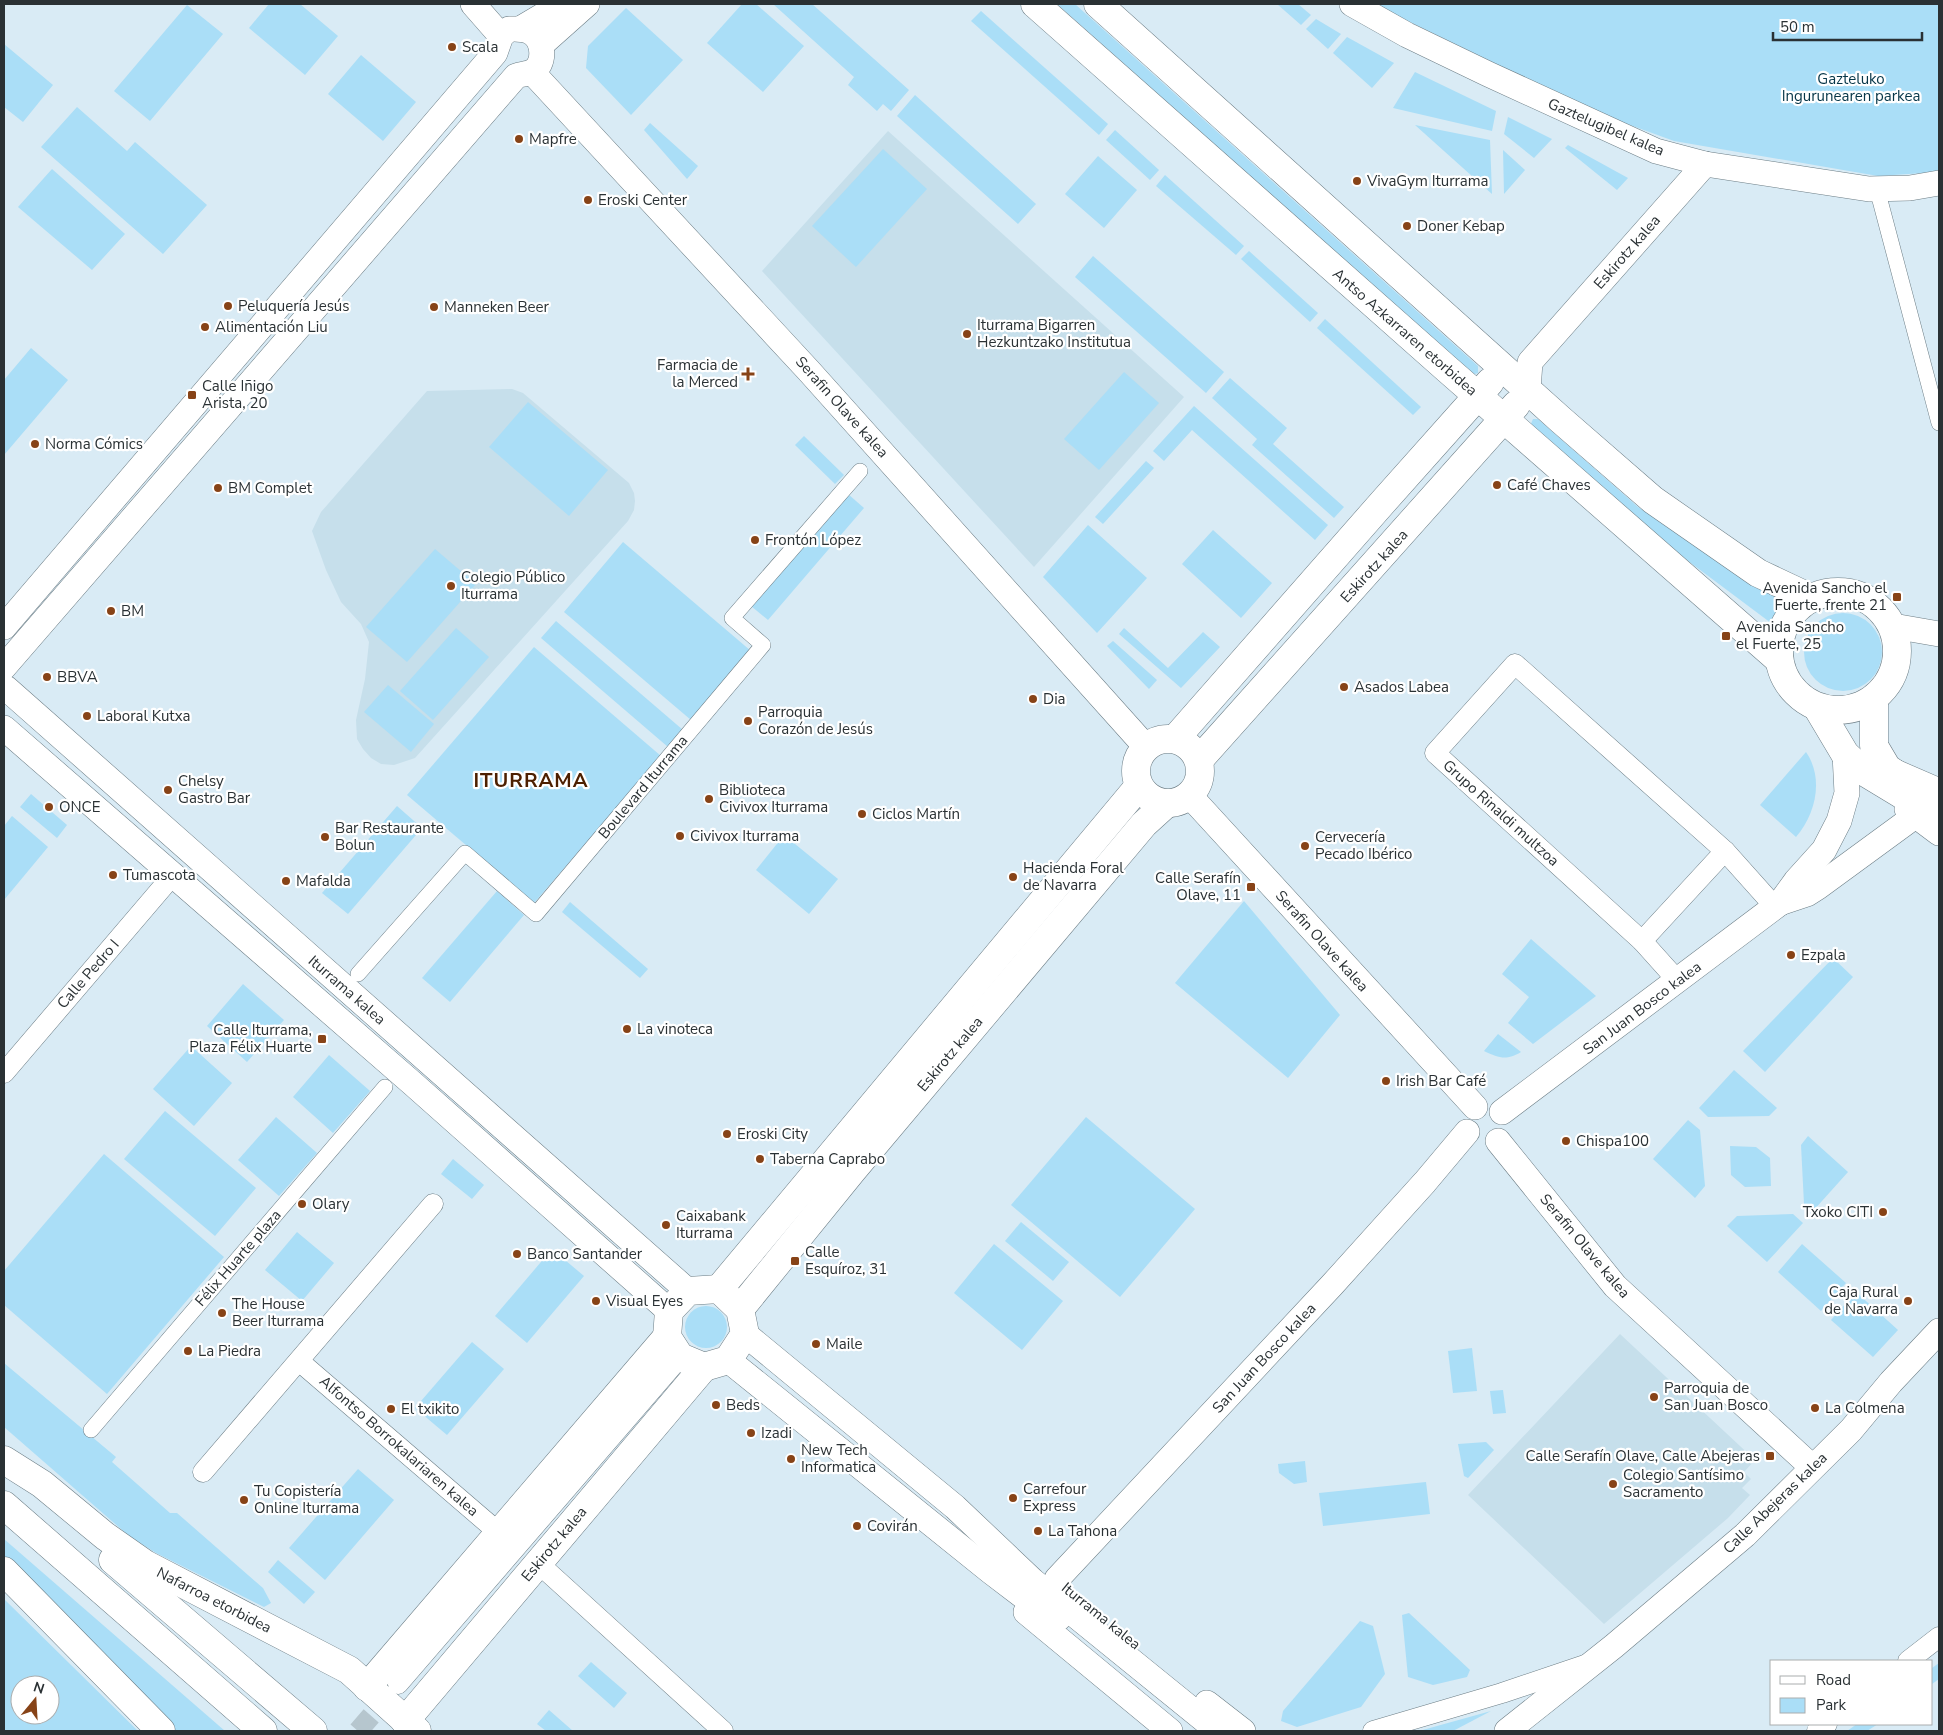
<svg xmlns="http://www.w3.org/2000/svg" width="1943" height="1735" viewBox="0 0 1943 1735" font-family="'Nunito Sans',sans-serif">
	<rect width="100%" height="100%" fill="#d9ebf5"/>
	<g fill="#c6dfeb">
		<path d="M888,131l296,266 -150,170 -272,-296z"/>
		<path d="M512,389l11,4 106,90 5,10 1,8 -1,9 -6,11 -213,237 -21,7 -13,-1 -10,-6 -8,-9 -6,-10 -1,-19 9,-41 4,-37 -8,-18 -20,-22 -15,-32 -14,-39 9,-19 106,-121z"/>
		<path d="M1620,1334l135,126 -11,12 7,7 -9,9 8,7 -22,23 -124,106 -136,-129z"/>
	</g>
	<g fill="#aadef7" fill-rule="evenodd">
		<path d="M269,4h31l38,32 -33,39 -56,-47z"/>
		<path d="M742,4h14l48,42 -41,46 -56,-49z"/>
		<path d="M773,4h39l97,86 -18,21 -8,-7 -6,7 -29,-26 6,-8z"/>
		<path d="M1057,4h18l403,362v7l-6,2z"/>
		<path d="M1277,4h21l13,11 -10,10z"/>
		<path d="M1373,4h566v168l-61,4 -204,-35 -77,-28z"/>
		<path d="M187,5l36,29 -73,87 -36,-30z"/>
		<path d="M626,8l57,52 -52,55 -45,-47 2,-22z"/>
		<path d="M981,11l127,113 -9,11 -128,-114z"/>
		<path d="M1316,19l25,15 -13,15 -22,-20z"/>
		<path d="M1347,37l47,26 -22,25 -39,-35z"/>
		<path d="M4,44l49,41 -30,37 -19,-15z"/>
		<path d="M361,55l55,47 -33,39 -55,-47z"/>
		<path d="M1415,72l81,39 -4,20 -99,-23z"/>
		<path d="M915,95l121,109 -18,20 -121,-108z"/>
		<path d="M77,107l50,44 8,-9 72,63 -44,49 -122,-107z"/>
		<path d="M1508,117l44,22 -18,19 -30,-24z"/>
		<path d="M650,123l48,43 -11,13 -43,-49z"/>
		<path d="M1415,125l75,15 2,54z"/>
		<path d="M1115,130l44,40 -9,10 -44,-40z"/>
		<path d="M1568,145l60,33 -11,12 -52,-42z"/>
		<path d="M883,149l44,40 -71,78 -44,-41z"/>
		<path d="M1503,150l22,20 -21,24z"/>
		<path d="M1098,156l39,34 -33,38 -39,-34z"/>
		<path d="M52,169l73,65 -33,36 -74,-63z"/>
		<path d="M1165,175l79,71 -8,9 -80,-69z"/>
		<path d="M1249,251l69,62 -8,9 -69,-63z"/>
		<path d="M1093,256l131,116 -18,21 -131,-116z"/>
		<path d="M1325,319l96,88 -8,8 -96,-87z"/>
		<path d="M31,348l37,32 -64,75v-75z"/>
		<path d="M1124,372l35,31 -60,67 -35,-31z"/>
		<path d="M1230,378l57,50 -14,16 71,63 -10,11 -82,-73 5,-6 -45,-41z"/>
		<path d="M528,402l80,68 -39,46 -80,-69z"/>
		<path d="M1194,406l134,119 -13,15 -123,-110 -28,31 -11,-10z"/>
		<path d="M1533,419h5l100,88 116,74 38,19 -9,10 -8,16 -143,-107 -102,-93z"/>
		<path d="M804,436l40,39 -9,9 -40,-39z"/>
		<path d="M1146,461l8,7 -51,56 -8,-7z"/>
		<path d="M848,494l16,14 -96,112 -17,-14z"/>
		<path d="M1088,525l59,53 -50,55 -54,-56z"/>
		<path d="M1213,530l59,53 -31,35 -59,-54z"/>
		<path d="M623,542l128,109 -60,69 -127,-108z"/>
		<path d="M435,549l41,35 -69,78 -41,-35z"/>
		<circle cx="1843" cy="652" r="39"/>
		<path d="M556,621l127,109 -15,17 -127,-109z"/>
		<path d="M456,628l33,29 -56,63 -33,-29z"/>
		<path d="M1124,628l44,40 35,-36 17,15 -39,41 -62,-54z"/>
		<path d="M1113,641l44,39 -8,9 -42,-43z"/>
		<path d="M534,647l127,109 -127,147 -127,-108z"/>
		<path d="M388,685l46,39 -23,28 -47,-40z"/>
		<path d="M1806,752c18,26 10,62 -10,85l-36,-32z"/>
		<path d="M31,794l36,31 -10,13 -37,-31z"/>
		<path d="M397,806l25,22 -74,86 -26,-21z"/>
		<path d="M12,816l36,31 -44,53v-74z"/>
		<path d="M784,835l54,44 -29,35 -53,-44z"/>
		<path d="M497,891l27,24 -74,87 -28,-24z"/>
		<path d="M1244,901l96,114 -52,63 -113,-95z"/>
		<path d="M570,902l78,67 -8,9 -78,-66z"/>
		<path d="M1531,939l65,57 -63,48 -25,-21 21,-26 -27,-23z"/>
		<path d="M1833,958l20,19 -88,95 -22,-21z"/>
		<path d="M243,984l41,36 -37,42 -40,-36z"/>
		<path d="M1498,1034l23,18c-15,9 -22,6 -37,-1z"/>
		<path d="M191,1046l41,37 -38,43 -41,-37z"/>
		<path d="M329,1055l41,36 -37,42 -40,-36z"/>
		<path d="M1734,1070l43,38 -8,8 -61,1 -9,-9z"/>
		<path d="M165,1111l91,77 -41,48 -91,-77z"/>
		<path d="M276,1117l41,36 -38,43 -41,-36z"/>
		<path d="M1086,1117l109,92 -75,88 -109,-92z"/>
		<path d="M1688,1120l12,10 5,56 -10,12 -42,-39z"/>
		<path d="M1808,1136l40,36 -35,39 -9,-7 -3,-59z"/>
		<path d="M1730,1146l26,1 14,11 1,28 -26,1 -14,-12z"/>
		<path d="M104,1154l120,103 -117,137 -103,-89v-34z"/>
		<path d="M453,1159l31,26 -12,14 -31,-25z"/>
		<path d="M1793,1214l10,9 -36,39 -40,-36 10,-10z"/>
		<path d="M1021,1222l48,40 -16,19 -48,-40z"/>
		<path d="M297,1232l37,31 -32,38 -37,-31z"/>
		<path d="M994,1244l69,57 -41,49 -68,-57z"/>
		<path d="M1802,1244l44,39 -25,28 -43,-39z"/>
		<path d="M552,1249l32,27 -57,67 -32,-27z"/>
		<path d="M1856,1292l42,38 -25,27 -42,-37z"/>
		<circle cx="706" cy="1327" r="21"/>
		<path d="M472,1342l32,27 -57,66 -32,-27z"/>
		<path d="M1472,1348l5,43 -24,2 -5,-42z"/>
		<path d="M4,1363l112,94 -4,5 58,51h7l86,75 8,15 -7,4 -108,-54 -27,-17 -125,-109z"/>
		<path d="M1503,1390l3,23 -13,1 -3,-23z"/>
		<path d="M1486,1442l8,8 -26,28 -4,-2 -6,-32z"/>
		<path d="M1305,1461l2,21 -13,2 -15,-11 -1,-9z"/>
		<path d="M358,1469l36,31 -69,80 -36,-32z"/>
		<path d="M1426,1482l4,32 -107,12 -4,-33z"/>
		<path d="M4,1539l221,192h-49l-172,-174z"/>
		<path d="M278,1560l37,32 -11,12 -36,-32z"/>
		<path d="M4,1599l134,132h-134zM20,1685h30v30h-30z"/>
		<path d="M1409,1613l61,57 -3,7 -34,8 -25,-8 -6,-62z"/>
		<path d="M1360,1621l13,5 12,48 -24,33 -64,20 -16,-6 2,-10z"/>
		<path d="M591,1662l36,31 -13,15 -36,-32z"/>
		<path d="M1939,1663v16l-7,5v-16z"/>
		<path d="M549,1710l24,21h-27l-9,-7z"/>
		<path d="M1491,1711l-38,20h-34z"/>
		<path d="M1857,1724h21l-11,7h-20z"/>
	</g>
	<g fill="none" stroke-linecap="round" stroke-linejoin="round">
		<path stroke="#b6c6ce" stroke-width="20" stroke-dasharray="20 10" stroke-linecap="butt" d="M358,1731l35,-40"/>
		<g stroke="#6c7d85" stroke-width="16">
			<g id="pedestrian">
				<path d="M1877,189l62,234"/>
				<path d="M358,974l107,-121 71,61 227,-269 -31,-27 128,-147"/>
				<path d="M91,1430l294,-343"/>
			</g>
		</g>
		<g stroke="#6c7d85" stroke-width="21">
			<g id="minor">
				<path d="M1642,941l83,-90"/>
				<path d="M1677,980l-35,-39 -207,-188 80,-89 210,187 51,57"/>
				<path d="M4,1073l169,-198"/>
				<path d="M299,1361l199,171"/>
				<path d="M203,1472l230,-268"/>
				<path d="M538,1563l185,168"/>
				<path d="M1908,1661l31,-24"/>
				<path d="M398,1684l282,-327"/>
				<path d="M1373,1731l129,-38 83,-28"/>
				<path d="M1817,1731l10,-7"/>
			</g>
		</g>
		<g stroke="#6c7d85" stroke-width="26">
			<g id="tertiary">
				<path d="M473,4l28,32"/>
				<path d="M1352,4l55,31 81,39 168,77 49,13 164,25 41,-1 29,-5"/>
				<path d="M520,29l27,-16 9,-9"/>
				<path d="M541,45l46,-41"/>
				<path d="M532,72l277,299 337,376"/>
				<path d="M1528,390l2,-28 175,-198"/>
				<path d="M1893,626l46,8"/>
				<path d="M4,627l491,-574 6,-17 8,-7c8,0 16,-1 23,4 12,8 14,31 0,39 -4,2 -11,2 -16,4l-512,591"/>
				<path d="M6,688l682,603"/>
				<path d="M4,728l408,355 257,228"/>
				<path d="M1893,771l46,20"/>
				<path d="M1190,796l285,311"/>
				<path d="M1907,809l32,24"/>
				<path d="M1780,903l27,-9 11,-7 97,-71"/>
				<path d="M1502,1112l278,-209 16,-22 28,-31 15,-29 8,-28 -2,-39"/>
				<path d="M1498,1141l117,145 197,181"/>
				<path d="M745,1334l210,173 78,74 185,150"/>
				<path d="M728,1360l262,211 42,32 27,15"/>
				<path d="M1057,1579l275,-294 93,-103 42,-50"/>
				<path d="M1026,1612l144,119"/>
				<path d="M1207,1703l36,28"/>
				<path d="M1507,1731l107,-85 131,-111 106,-105 40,-48 48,-51"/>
			</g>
		</g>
		<g stroke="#6c7d85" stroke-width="29">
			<g id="secondary">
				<path d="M1035,4l412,365 330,289"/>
				<path d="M1098,4l463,416 92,80 105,73 53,25"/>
				<circle cx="1838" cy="651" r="59"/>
				<path d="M1874,699v47l13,22 23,16"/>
				<path d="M1817,707l28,47 18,17 76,46"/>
				<circle cx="1168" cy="771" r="32"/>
				<path d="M1175,739l208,-237 107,-120"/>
				<path d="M1199,760l317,-355"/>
				<path d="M719,1289l420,-503"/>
				<path d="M719,1289l21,20 5,25 -17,26 -24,7 -24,-10 -13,-20 2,-26 19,-20z"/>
				<path d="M740,1309l112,-138 292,-347 22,-20"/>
				<path d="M4,1460l38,24 63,52 40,28 204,106 68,61"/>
				<path d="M4,1505l259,226"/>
				<path d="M113,1560l200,171"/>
				<path d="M4,1571l157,160"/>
				<path d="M367,1687l300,-350"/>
				<path d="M405,1721l299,-354"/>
			</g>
		</g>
		<use href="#pedestrian" stroke="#fff" stroke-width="15"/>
		<use href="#minor" stroke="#fff" stroke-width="20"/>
		<use href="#tertiary" stroke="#fff" stroke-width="25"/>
		<use href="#secondary" stroke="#fff" stroke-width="28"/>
	</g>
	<g fill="#874317" stroke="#fff" stroke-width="2">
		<circle cx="452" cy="47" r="5"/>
		<circle cx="519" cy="139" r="5"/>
		<circle cx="1357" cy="181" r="5"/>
		<circle cx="588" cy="200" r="5"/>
		<circle cx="1407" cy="226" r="5"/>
		<circle cx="228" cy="306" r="5"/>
		<circle cx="434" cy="307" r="5"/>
		<circle cx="205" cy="327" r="5"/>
		<circle cx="967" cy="334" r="5"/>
		<path d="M745.5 366.5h5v5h5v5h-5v5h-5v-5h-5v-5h5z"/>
		<rect x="187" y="390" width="10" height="10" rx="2.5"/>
		<circle cx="35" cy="444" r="5"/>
		<circle cx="1497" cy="485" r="5"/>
		<circle cx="218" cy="488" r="5"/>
		<circle cx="755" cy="540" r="5"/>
		<circle cx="451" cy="586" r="5"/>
		<rect x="1892" y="592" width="10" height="10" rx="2.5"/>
		<circle cx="111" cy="611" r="5"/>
		<rect x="1721" y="631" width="10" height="10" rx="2.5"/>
		<circle cx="47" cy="677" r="5"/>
		<circle cx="1344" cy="687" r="5"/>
		<circle cx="1033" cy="699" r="5"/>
		<circle cx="87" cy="716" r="5"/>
		<circle cx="748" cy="721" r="5"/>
		<circle cx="168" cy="790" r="5"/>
		<circle cx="709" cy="799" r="5"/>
		<circle cx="49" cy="807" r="5"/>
		<circle cx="862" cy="814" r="5"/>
		<circle cx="680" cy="836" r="5"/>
		<circle cx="325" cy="837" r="5"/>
		<circle cx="1305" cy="846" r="5"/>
		<circle cx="113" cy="875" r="5"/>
		<circle cx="1013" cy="877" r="5"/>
		<circle cx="286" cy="881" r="5"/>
		<rect x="1246" y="882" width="10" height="10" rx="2.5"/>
		<circle cx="1791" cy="955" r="5"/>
		<circle cx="627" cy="1029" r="5"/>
		<rect x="317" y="1034" width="10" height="10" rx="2.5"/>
		<circle cx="1386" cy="1081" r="5"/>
		<circle cx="727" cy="1134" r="5"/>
		<circle cx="1566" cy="1141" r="5"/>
		<circle cx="760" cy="1159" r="5"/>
		<circle cx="302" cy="1204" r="5"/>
		<circle cx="1883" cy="1212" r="5"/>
		<circle cx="666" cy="1225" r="5"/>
		<circle cx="517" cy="1254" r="5"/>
		<rect x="790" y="1256" width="10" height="10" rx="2.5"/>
		<circle cx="596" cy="1301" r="5"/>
		<circle cx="1908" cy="1301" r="5"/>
		<circle cx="222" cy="1313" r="5"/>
		<circle cx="816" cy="1344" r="5"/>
		<circle cx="188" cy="1351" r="5"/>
		<circle cx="1654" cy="1397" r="5"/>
		<circle cx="716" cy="1405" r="5"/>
		<circle cx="1815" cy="1408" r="5"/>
		<circle cx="391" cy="1409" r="5"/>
		<circle cx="751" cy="1433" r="5"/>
		<rect x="1765" y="1451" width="10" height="10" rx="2.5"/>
		<circle cx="791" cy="1459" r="5"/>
		<circle cx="1613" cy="1484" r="5"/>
		<circle cx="1013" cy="1498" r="5"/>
		<circle cx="244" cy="1500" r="5"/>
		<circle cx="857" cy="1526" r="5"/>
		<circle cx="1038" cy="1531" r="5"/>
	</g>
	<g text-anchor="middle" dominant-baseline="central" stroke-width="4.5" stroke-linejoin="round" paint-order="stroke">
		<g font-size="15" fill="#2a3134" stroke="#fff" text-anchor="start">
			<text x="462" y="47">Scala</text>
			<text x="529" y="139">Mapfre</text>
			<text x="1367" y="181">VivaGym Iturrama</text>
			<text x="598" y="200">Eroski Center</text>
			<text x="1417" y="226">Doner Kebap</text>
			<text x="238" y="306">Peluquería Jesús</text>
			<text x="444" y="307">Manneken Beer</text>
			<text x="977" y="325">Iturrama Bigarren<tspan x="977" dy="17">Hezkuntzako Institutua</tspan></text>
			<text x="215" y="327">Alimentación Liu</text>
			<text x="738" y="365" text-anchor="end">Farmacia de<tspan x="738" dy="17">la Merced</tspan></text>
			<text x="202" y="386">Calle Iñigo<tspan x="202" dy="17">Arista, 20</tspan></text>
			<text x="45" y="444">Norma Cómics</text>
			<text x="1507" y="485">Café Chaves</text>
			<text x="228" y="488">BM Complet</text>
			<text x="765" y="540">Frontón López</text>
			<text x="461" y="577">Colegio Público<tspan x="461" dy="17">Iturrama</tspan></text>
			<text x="1887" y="588" text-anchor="end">Avenida Sancho el<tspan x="1887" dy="17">Fuerte, frente 21</tspan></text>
			<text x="121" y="611">BM</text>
			<text x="1736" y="627">Avenida Sancho<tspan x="1736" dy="17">el Fuerte, 25</tspan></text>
			<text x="57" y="677">BBVA</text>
			<text x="1354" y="687">Asados Labea</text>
			<text x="1043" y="699">Dia</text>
			<text x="758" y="712">Parroquia<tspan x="758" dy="17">Corazón de Jesús</tspan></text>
			<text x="97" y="716">Laboral Kutxa</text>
			<text x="178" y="781">Chelsy<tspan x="178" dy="17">Gastro Bar</tspan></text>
			<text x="719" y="790">Biblioteca<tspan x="719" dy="17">Civivox Iturrama</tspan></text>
			<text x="59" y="807">ONCE</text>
			<text x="872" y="814">Ciclos Martín</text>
			<text x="335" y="828">Bar Restaurante<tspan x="335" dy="17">Bolun</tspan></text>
			<text x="690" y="836">Civivox Iturrama</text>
			<text x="1315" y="837">Cervecería<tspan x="1315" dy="17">Pecado Ibérico</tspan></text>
			<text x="1023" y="868">Hacienda Foral<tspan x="1023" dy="17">de Navarra</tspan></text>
			<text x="123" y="875">Tumascota</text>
			<text x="1241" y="878" text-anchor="end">Calle Serafín<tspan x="1241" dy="17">Olave, 11</tspan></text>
			<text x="296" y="881">Mafalda</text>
			<text x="1801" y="955">Ezpala</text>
			<text x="637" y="1029">La vinoteca</text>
			<text x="312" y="1030" text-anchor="end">Calle Iturrama,<tspan x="312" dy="17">Plaza Félix Huarte</tspan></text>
			<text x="1396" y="1081">Irish Bar Café</text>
			<text x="737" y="1134">Eroski City</text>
			<text x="1576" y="1141">Chispa100</text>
			<text x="770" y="1159">Taberna Caprabo</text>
			<text x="312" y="1204">Olary</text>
			<text x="1873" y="1212" text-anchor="end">Txoko CITI</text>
			<text x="676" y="1216">Caixabank<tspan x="676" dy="17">Iturrama</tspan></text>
			<text x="805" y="1252">Calle<tspan x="805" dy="17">Esquíroz, 31</tspan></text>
			<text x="527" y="1254">Banco Santander</text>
			<text x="1898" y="1292" text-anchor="end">Caja Rural<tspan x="1898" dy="17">de Navarra</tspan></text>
			<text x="606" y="1301">Visual Eyes</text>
			<text x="232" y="1304">The House<tspan x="232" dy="17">Beer Iturrama</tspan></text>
			<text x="826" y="1344">Maile</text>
			<text x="198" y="1351">La Piedra</text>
			<text x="1664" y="1388">Parroquia de<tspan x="1664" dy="17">San Juan Bosco</tspan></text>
			<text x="726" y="1405">Beds</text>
			<text x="1825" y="1408">La Colmena</text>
			<text x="401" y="1409">El txikito</text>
			<text x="761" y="1433">Izadi</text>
			<text x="801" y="1450">New Tech<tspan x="801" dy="17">Informatica</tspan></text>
			<text x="1760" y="1456" text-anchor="end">Calle Serafín Olave, Calle Abejeras</text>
			<text x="1623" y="1475">Colegio Santísimo<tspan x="1623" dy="17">Sacramento</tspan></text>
			<text x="1023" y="1489">Carrefour<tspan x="1023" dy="17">Express</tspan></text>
			<text x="254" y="1491">Tu Copistería<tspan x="254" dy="17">Online Iturrama</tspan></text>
			<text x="867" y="1526">Covirán</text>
			<text x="1048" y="1531">La Tahona</text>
		</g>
		<g font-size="15" fill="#063648" stroke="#fff">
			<text x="1851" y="79">Gazteluko<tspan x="1851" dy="17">Ingurunearen parkea</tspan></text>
		</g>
		<g font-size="15" fill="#2a3134" stroke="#fff">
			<text transform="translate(1606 127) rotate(23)">Gaztelugibel kalea</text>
			<text transform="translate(1627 252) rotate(-49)">Eskirotz kalea</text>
			<text transform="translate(1405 332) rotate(41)">Antso Azkarraren etorbidea</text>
			<text transform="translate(842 407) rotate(48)">Serafin Olave kalea</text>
			<text transform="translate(1374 566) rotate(-48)">Eskirotz kalea</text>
			<text transform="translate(643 787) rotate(-50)">Boulevard Iturrama</text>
			<text transform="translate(1501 813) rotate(42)">Grupo Rinaldi multzoa</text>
			<text transform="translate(1322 941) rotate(48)">Serafin Olave kalea</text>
			<text transform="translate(88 974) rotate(-49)">Calle Pedro I</text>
			<text transform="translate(347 990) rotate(41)">Iturrama kalea</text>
			<text transform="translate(1642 1008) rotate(-37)">San Juan Bosco kalea</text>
			<text transform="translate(950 1054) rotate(-50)">Eskirotz kalea</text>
			<text transform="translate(1585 1246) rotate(50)">Serafin Olave kalea</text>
			<text transform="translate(238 1258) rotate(-49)">Félix Huarte plaza</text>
			<text transform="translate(1264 1358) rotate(-47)">San Juan Bosco kalea</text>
			<text transform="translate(399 1446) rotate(41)">Alfontso Borrokalariaren kalea</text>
			<text transform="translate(1775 1503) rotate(-44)">Calle Abejeras kalea</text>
			<text transform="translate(554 1544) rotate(-50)">Eskirotz kalea</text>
			<text transform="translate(214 1600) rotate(27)">Nafarroa etorbidea</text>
			<text transform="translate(1101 1616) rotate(39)">Iturrama kalea</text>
		</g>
		<g font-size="20" font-weight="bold" letter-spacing="1" fill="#4d2001" stroke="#fff">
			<text x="531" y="780">ITURRAMA</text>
		</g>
	</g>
	<rect width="1943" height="1735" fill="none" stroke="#2a3134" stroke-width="10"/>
	<rect x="1770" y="1660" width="162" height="65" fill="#ffffff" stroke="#aaadae"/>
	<rect x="1780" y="1676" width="25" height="8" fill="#ffffff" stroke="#aaadae"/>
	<text x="1816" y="1685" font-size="15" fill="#2a3134">Road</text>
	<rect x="1780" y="1698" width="25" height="15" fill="#aadef7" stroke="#aaadae"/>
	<text x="1816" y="1710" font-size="15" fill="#2a3134">Park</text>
	<g transform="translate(35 1700) rotate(18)"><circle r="24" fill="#ffffff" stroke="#aaadae"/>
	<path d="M0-4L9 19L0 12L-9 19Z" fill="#874317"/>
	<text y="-8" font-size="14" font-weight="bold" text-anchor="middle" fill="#2a3134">N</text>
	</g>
	<path d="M1773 32v8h149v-8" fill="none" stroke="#2a3134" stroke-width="2.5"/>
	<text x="1780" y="32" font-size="15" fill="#2a3134" stroke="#ffffff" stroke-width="4" paint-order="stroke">50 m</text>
</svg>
